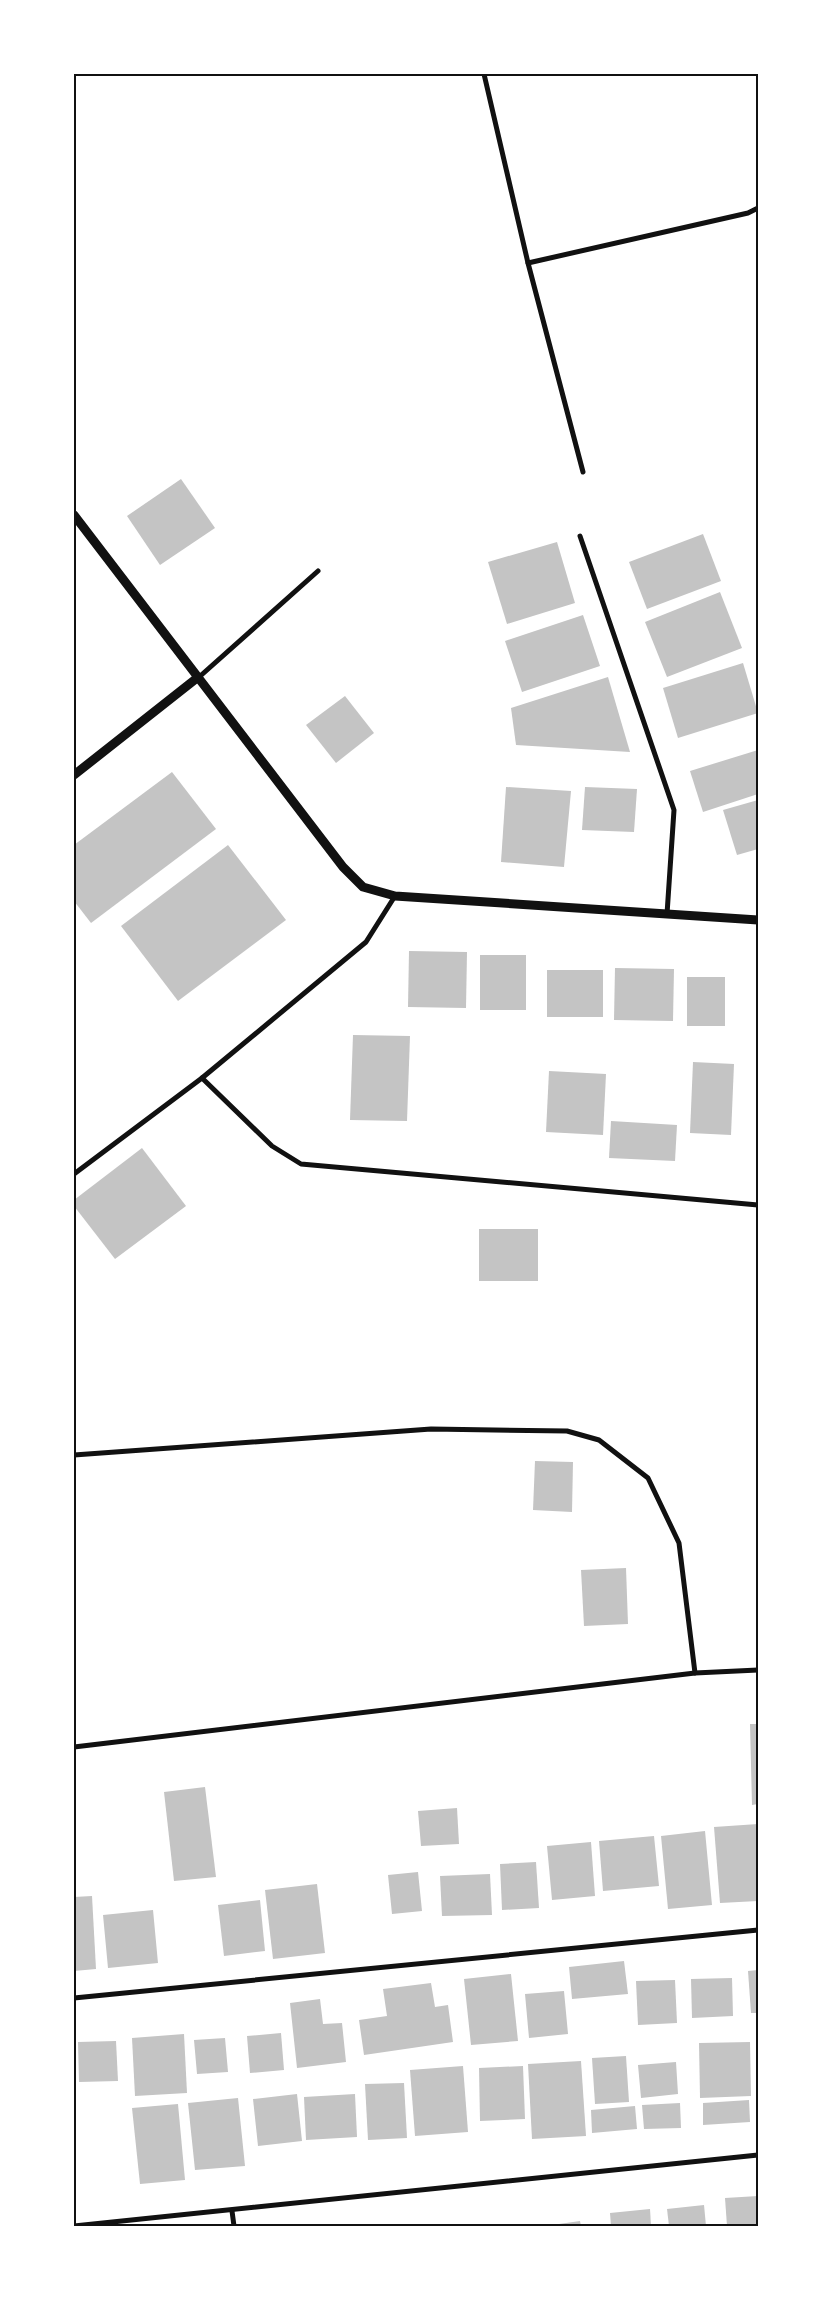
<svg xmlns="http://www.w3.org/2000/svg" width="832" height="2300" viewBox="0 0 832 2300" font-family="'PT Sans',sans-serif">
	<rect width="100%" height="100%" fill="#fff"/>
	<g fill="#c4c4c4">
		<path d="M181,479l34,49 -55,37 -33,-49z"/>
		<path d="M703,534l18,47 -74,28 -18,-47z"/>
		<path d="M557,542l18,61 -68,21 -19,-62z"/>
		<path d="M720,592l22,56 -75,29 -22,-55z"/>
		<path d="M583,615l17,51 -78,26 -17,-51z"/>
		<path d="M743,663l15,50 -80,25 -15,-50z"/>
		<path d="M608,677l22,75 -114,-7 -5,-37z"/>
		<path d="M345,696l29,37 -38,30 -30,-38z"/>
		<path d="M758,750v44l-55,18 -13,-41z"/>
		<path d="M172,772l44,57 -125,94 -17,-22v-56z"/>
		<path d="M506,787l65,4 -7,76 -63,-5z"/>
		<path d="M585,787l52,2 -3,43 -52,-2z"/>
		<path d="M758,800v49l-21,6 -14,-45z"/>
		<path d="M228,845l58,75 -108,81 -57,-75z"/>
		<path d="M409,951l58,1 -1,56 -58,-1z"/>
		<rect x="480" y="955" width="46" height="55"/>
		<path d="M615,968l59,1 -1,52 -59,-1z"/>
		<rect x="547" y="970" width="56" height="47"/>
		<rect x="687" y="977" width="38" height="49"/>
		<path d="M353,1035l57,1 -3,85 -57,-1z"/>
		<path d="M693,1062l41,2 -3,71 -41,-2z"/>
		<path d="M549,1071l57,3 -3,61 -57,-3z"/>
		<path d="M611,1121l66,4 -2,36 -66,-3z"/>
		<path d="M142,1148l44,58 -71,53 -41,-53v-6z"/>
		<rect x="479" y="1229" width="59" height="52"/>
		<path d="M535,1461l38,1 -1,50 -39,-2z"/>
		<path d="M626,1568l2,56 -44,2 -3,-56z"/>
		<path d="M750,1724h8v80l-6,1z"/>
		<path d="M205,1787l11,90 -42,4 -10,-89z"/>
		<path d="M457,1808l2,36 -38,2 -3,-35z"/>
		<path d="M758,1824v77l-38,2 -6,-76z"/>
		<path d="M705,1831l7,74 -44,4 -7,-73z"/>
		<path d="M654,1836l5,50 -56,5 -4,-50z"/>
		<path d="M591,1842l4,54 -43,4 -5,-54z"/>
		<path d="M536,1862l3,46 -37,2 -2,-46z"/>
		<path d="M418,1872l4,39 -30,3 -4,-39z"/>
		<path d="M490,1874l2,41 -50,1 -2,-40z"/>
		<path d="M317,1884l8,69 -52,6 -8,-69z"/>
		<path d="M92,1896l4,73 -22,2v-74z"/>
		<path d="M260,1900l5,51 -41,5 -6,-51z"/>
		<path d="M153,1910l5,53 -50,5 -5,-53z"/>
		<path d="M624,1961l4,33 -56,5 -3,-32z"/>
		<path d="M758,1970v43h-7l-3,-42z"/>
		<path d="M511,1974l7,67 -47,4 -7,-66z"/>
		<path d="M732,1978l1,38 -41,2 -1,-39z"/>
		<path d="M675,1980l2,43 -39,2 -2,-44z"/>
		<path d="M431,1983l4,24 13,-2 5,37 -89,13 -5,-35 28,-4 -4,-27z"/>
		<path d="M564,1991l4,43 -39,4 -4,-44z"/>
		<path d="M320,1999l3,25 19,-1 4,39 -49,6 -7,-65z"/>
		<path d="M281,2033l3,37 -34,3 -3,-37z"/>
		<path d="M184,2034l3,59 -52,3 -3,-58z"/>
		<path d="M225,2038l3,34 -31,2 -3,-34z"/>
		<path d="M116,2041l2,40 -39,1 -1,-40z"/>
		<path d="M750,2042l1,54 -51,2 -1,-55z"/>
		<path d="M626,2056l3,46 -34,2 -3,-46z"/>
		<path d="M581,2061l5,75 -54,3 -4,-75z"/>
		<path d="M676,2062l2,32 -37,4 -3,-33z"/>
		<path d="M463,2066l5,66 -53,4 -5,-66z"/>
		<path d="M523,2066l2,53 -45,2 -1,-53z"/>
		<path d="M404,2083l3,55 -39,2 -3,-56z"/>
		<path d="M297,2094l5,47 -44,5 -5,-47z"/>
		<path d="M355,2094l2,43 -51,3 -2,-43z"/>
		<path d="M238,2098l7,68 -50,4 -7,-67z"/>
		<path d="M749,2100l1,22 -47,3v-22z"/>
		<path d="M680,2103l1,25 -37,1 -2,-24z"/>
		<path d="M178,2104l7,76 -45,4 -8,-76z"/>
		<path d="M635,2106l2,23 -45,4 -1,-23z"/>
		<path d="M758,2196v30h-31l-2,-28z"/>
		<path d="M704,2205l2,21h-37l-2,-17z"/>
		<path d="M650,2209l1,17h-40l-1,-13z"/>
		<path d="M580,2221l1,5h-29v-1z"/>
	</g>
	<g fill="none" stroke-linecap="round" stroke-linejoin="round">
		<g stroke="#111" stroke-width="5">
			<path d="M484,74l44,189 55,209"/>
			<path d="M528,263l220,-50 10,-5"/>
			<path d="M580,536l94,274 -7,104"/>
			<path d="M198,678l120,-107"/>
			<path d="M202,1078l70,68 29,18 457,41"/>
			<path d="M74,1174l128,-96 164,-136 29,-46"/>
			<path d="M74,1455l357,-26 136,2 32,9 49,38 31,65 16,130"/>
			<path d="M74,1747l621,-74 63,-3"/>
			<path d="M74,1998l684,-68"/>
			<path d="M232,2211l2,15"/>
			<path d="M74,2226l684,-71"/>
		</g>
		<g stroke="#111" stroke-width="9">
			<path d="M74,515l269,352 20,20 32,9 363,24"/>
			<path d="M74,775l123,-97"/>
		</g>
	</g>
	<rect width="832" height="2300" fill="none" stroke="#ffffff" stroke-width="150"/>
	<rect x="75" y="75" width="682" height="2150" fill="none" stroke="#111" stroke-width="2"/>
</svg>
